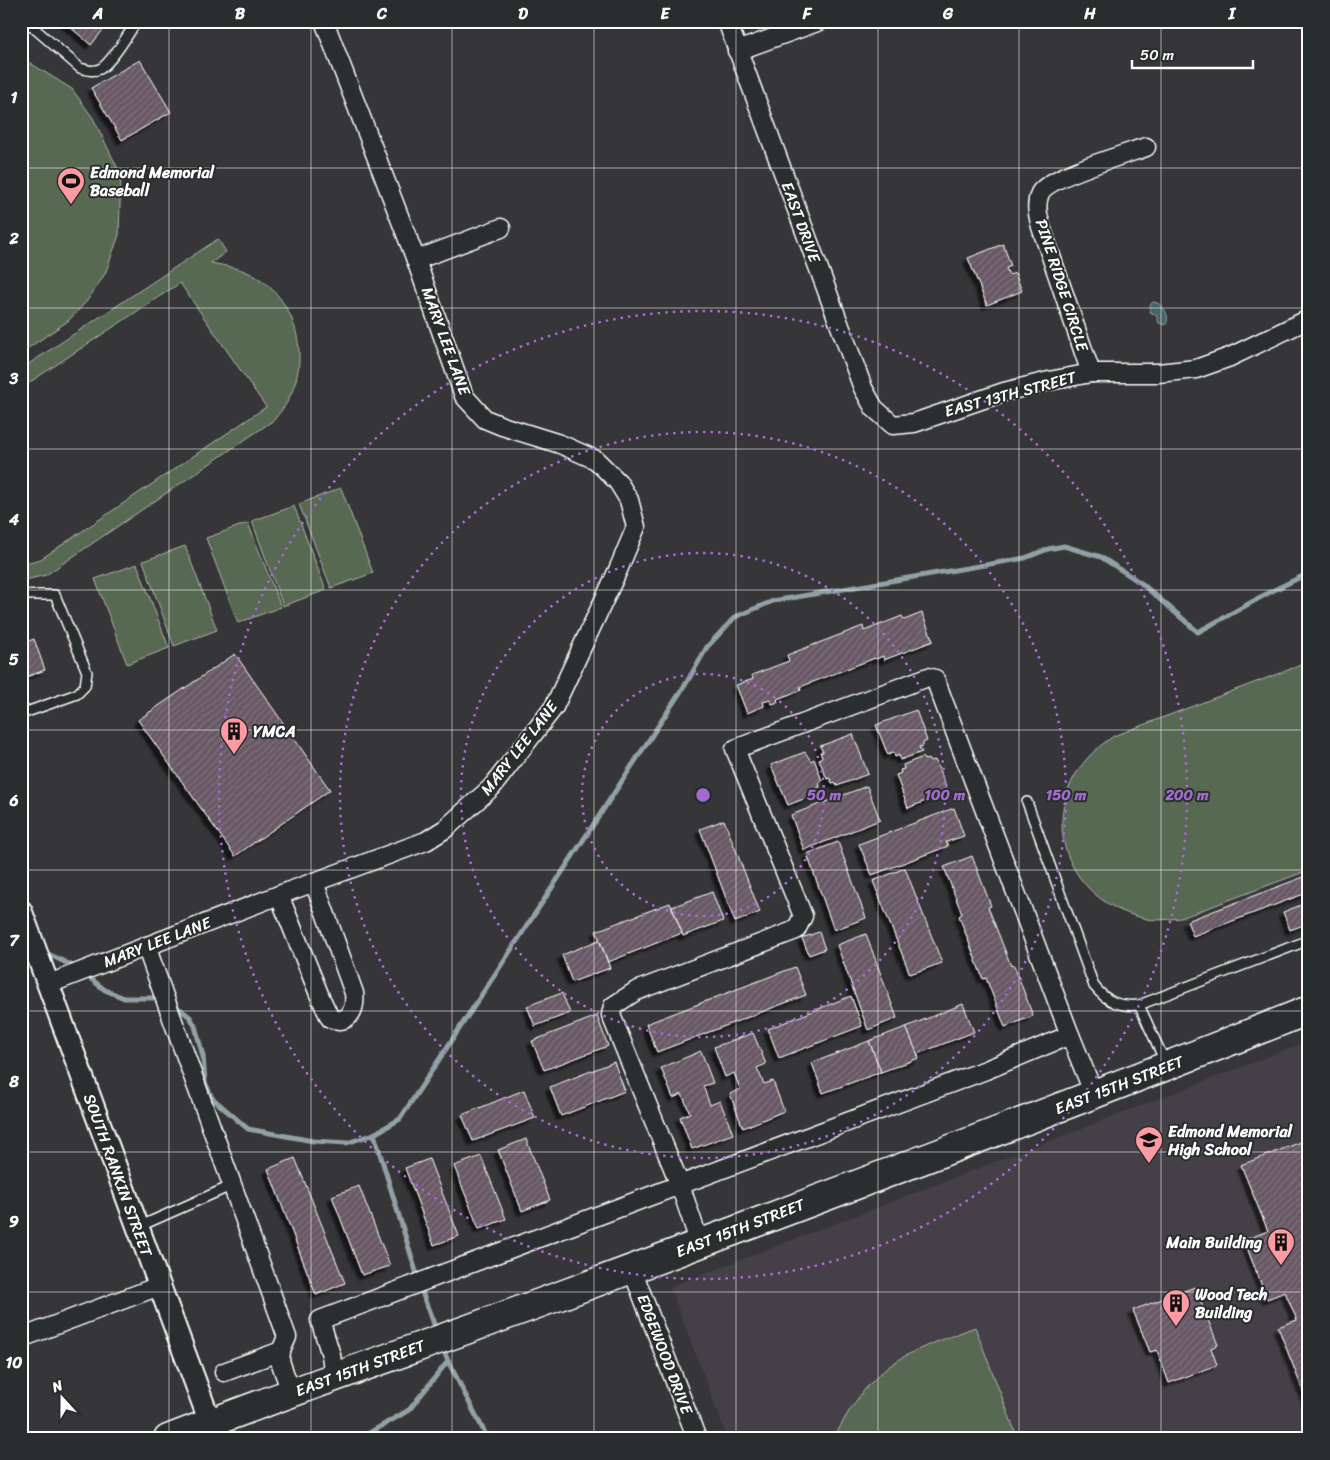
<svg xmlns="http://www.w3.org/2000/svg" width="1330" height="1460" viewBox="0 0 1330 1460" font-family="Sriracha,sans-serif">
	<defs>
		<pattern id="building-hatch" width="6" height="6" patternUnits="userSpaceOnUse" patternTransform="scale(1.25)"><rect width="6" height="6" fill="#685965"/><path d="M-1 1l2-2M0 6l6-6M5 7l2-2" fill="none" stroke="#7f727c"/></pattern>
		<filter id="shadow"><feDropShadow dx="-4.5" dy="4.5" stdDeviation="1" flood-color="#0009"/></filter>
	</defs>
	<rect width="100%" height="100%" fill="#363639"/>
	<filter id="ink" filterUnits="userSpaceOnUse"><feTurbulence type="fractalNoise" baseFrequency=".02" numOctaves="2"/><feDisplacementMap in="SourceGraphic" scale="10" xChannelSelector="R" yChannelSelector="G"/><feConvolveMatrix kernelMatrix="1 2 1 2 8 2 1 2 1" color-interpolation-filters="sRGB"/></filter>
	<g filter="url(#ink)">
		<path fill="#454046" d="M1309,1041v398h-581l-58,-152z"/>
		<g fill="#596952" stroke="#acb4a8">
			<path d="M22,58l50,31 21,29 28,57 -2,60 -14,39 -18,27 -19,20 -47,32z"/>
			<path d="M218,239l8,13 -15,11c15,3 30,5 44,13 41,24 56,80 34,122 -3,8 -10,15 -15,22l-228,155 -25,6v-17l20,-5 225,-152 -86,-124 -159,105v-19z"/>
			<path d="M341,488l32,85 -42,15 -32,-84z"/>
			<path d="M294,506l32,84 -43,16 -31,-85z"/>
			<path d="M248,523l33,84 -43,16 -32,-85z"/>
			<path d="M185,546l32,84 -43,16 -31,-85z"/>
			<path d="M137,564l32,84 -42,16 -32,-85z"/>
			<path d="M1309,662v208l-128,48c-11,1 -23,3 -34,1 -96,-20 -116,-131 -33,-183z"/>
			<path d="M975,1327l43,112h-184c16,-34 39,-66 73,-84 21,-11 46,-19 68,-28z"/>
		</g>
		<path fill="#47636b" stroke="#91a1a6" d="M1153,302c10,0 19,16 12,23l-6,-2 -3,-8 -6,-3v-7z"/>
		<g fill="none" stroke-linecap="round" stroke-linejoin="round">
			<g stroke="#91a1a6" stroke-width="5">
				<path d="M42,951l35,17"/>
				<path d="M86,975l19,15 19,8h37"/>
				<path d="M173,1004l17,13 5,9 8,30 2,26 7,16 36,31 65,12 34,2 27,-9 26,-15 287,-437 20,-35 28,-30 38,-16 252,-43 23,-9 16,-3 37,11 40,26 57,49 72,-40 39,-19"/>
				<path d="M374,1134l51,167 11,28"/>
				<path d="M443,1349l5,12 40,78"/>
				<path d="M359,1439l50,-29 39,-49"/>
			</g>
		</g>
		<g fill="url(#building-hatch)" stroke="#fff" filter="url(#shadow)">
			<path d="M63,21h47l-19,24z"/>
			<path d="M140,60l31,52 -49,28 -31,-52z"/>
			<path d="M1003,244l8,22 -5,2 3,7 6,-2 7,18 -35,14 -19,-47z"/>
			<path d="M922,613l11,28 -49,19 -1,-4 -7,3 -1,-1 -75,29 1,3 -24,9 1,3 -6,2 -2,-4 -7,2 1,4 -17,7 -11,-28 17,-6 -1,-4 37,-14 -2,-6 76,-29 1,5 38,-15 2,4z"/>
			<path d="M34,639l11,31 -24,9v-35z"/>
			<path d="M235,654l95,136 -95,66 -97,-136z"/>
			<path d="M916,710l11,31 -4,2v3l-4,1 3,5 -22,8 -1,-5 -4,2 -1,-5 -6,3 -12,-30z"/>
			<path d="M853,734l15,40 -31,12 -2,-4 -3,1 -2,-5 -3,1 -8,-20 3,-2 -2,-5h3l-3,-6z"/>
			<path d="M805,752l6,9 3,-2 8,22 -3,1 1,5 -3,1 2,5 -31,12 -17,-40z"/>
			<path d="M923,757l1,3 4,-1 1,2 6,-1 13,32 -40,16 -12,-33 5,-2 -1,-3 4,-1 -1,-4z"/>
			<path d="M867,786l13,34 -76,30 -13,-35z"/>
			<path d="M954,808l10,28 -18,6 2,4 -76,29 -13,-31z"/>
			<path d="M724,820l36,92 -25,10 -35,-93z"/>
			<path d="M838,842l28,76 -32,12 -27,-76z"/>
			<path d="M972,856l19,50 -3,1 23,59 3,-1 19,51 -28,11 -19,-49 -3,1 -24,-63 3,-2 -18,-47z"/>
			<path d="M905,868l37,95 -32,11 -37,-93z"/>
			<path d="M1309,875v17l-116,44 -6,-15z"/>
			<path d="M712,892l11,29 -40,15 -11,-29z"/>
			<path d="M1309,902v21l-19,7 -7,-18z"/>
			<path d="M670,903l12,30 -74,29 -12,-31z"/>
			<path d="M819,932l6,17 -16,6 -7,-17z"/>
			<path d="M866,934l31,84 -29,12 -31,-85z"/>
			<path d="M599,940l11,28 -38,14 -10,-27z"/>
			<path d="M795,967l11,28 -149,57 -11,-28z"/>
			<path d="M562,993l8,20 -35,13 -8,-20z"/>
			<path d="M851,996l11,30 -83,32 -11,-29z"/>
			<path d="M963,1004l11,28 -57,22 -11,-27z"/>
			<path d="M597,1016l11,30 -64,24 -12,-29z"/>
			<path d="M906,1027l13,31 -38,14 -12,-31z"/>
			<path d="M753,1033l13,31 -9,4 7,16 9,-3 11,30 -41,17 -13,-34 10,-5 -6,-16 -9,4 -11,-30z"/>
			<path d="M869,1041l12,31 -58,21 -11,-30z"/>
			<path d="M701,1051l12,32 -10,3 7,19 10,-4 13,33 -41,15 -12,-32 10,-4 -8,-19 -9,4 -12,-30z"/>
			<path d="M614,1062l11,29 -64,25 -11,-29z"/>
			<path d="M524,1090l11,28 -62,23 -11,-26z"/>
			<path d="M526,1139l24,61 -28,11 -24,-61z"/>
			<path d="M1309,1139v267l-31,-79 19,-7 -12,-28 -18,7 -23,-59 24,-9 -27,-66z"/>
			<path d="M481,1156l25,63 -27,10 -25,-63z"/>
			<path d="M295,1158l50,125 -29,12 -48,-126z"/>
			<path d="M429,1159l30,77 -25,9 -29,-77z"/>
			<path d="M359,1186l31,80 -28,9 -30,-79z"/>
			<path d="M1195,1287l23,58 -7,3 6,17 -48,18 -12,-33 -7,2 -17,-42z"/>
		</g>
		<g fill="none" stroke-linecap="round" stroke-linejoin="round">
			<g stroke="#fff" stroke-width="12">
				<g id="service">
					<path d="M26,21l54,47c7,2 13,4 20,1 11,-6 29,-36 37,-48"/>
					<path d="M21,595h34l32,77 -2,14 -8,8 -56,20"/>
					<path d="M1027,802l67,184c13,16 25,21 45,19l27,59"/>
					<path d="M1139,1005l170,-65"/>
					<path d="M138,1227l95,-42"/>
				</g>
			</g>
			<g stroke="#fff" stroke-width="21">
				<g id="minor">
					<path d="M727,21l136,367 11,20 19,17 21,-2 90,-31 45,-11 42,-8h67l38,-4 34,-12 79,-38"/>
					<path d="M737,51l83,-30"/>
					<path d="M416,260l85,-32"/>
					<path d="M1091,373l-50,-146c-3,-12 -6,-22 -1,-34 8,-16 86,-39 106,-46"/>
					<path d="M279,895l42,104 9,19c19,8 26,-9 24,-25l-40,-111"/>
					<path d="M146,946l141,391 -6,14 -1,10 11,31"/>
					<path d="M49,984l230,-89 147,-54 19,-12 47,-42 62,-80 64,-137 18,-43 -7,-27 -11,-18 -22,-22 -36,-16 -58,-18 -17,-7 -21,-23 -48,-136 -92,-239"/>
					<path d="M700,1244l-20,-59 -69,-170 2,-9 23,-15 160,-61 7,-14 -68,-167 193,-72 7,2 135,356 24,59"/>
					<path d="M632,1269l65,170"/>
					<path d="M21,1338l138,-52"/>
					<path d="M224,1372l57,-21"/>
					<path d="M334,1376l-3,-21 -11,-35 666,-250 84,-35"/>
				</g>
			</g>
			<g stroke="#fff" stroke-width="25">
				<path id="tertiary" d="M21,911l189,511"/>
			</g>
			<g stroke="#fff" stroke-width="31">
				<path id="primary" d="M168,1439c129,-50 261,-95 391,-143 251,-93 501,-187 750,-286"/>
			</g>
			<use href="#service" stroke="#2a2d2e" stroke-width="9"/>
			<use href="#minor" stroke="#2a2d2e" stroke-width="18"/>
			<use href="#tertiary" stroke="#2a2d2e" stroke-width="21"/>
			<use href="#primary" stroke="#2a2d2e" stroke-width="28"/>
		</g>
	</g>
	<path fill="none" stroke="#fff" stroke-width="1" stroke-opacity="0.55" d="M169,21v1418M311,21v1418M452,21v1418M594,21v1418M736,21v1418M878,21v1418M1019,21v1418M1161,21v1418M21,168h1288M21,308h1288M21,449h1288M21,590h1288M21,730h1288M21,870h1288M21,1011h1288M21,1152h1288M21,1292h1288"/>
	<g fill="none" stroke="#a36bd2" stroke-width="2.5" stroke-dasharray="2.5 5">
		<circle cx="703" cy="795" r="121"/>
		<circle cx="703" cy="795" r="242"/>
		<circle cx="703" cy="795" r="363"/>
		<circle cx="703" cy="795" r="484"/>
	</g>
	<defs>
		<g id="stadium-pin" transform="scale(1.4375)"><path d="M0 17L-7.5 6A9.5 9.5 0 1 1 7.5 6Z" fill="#ff9aa2" stroke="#2a2d2e"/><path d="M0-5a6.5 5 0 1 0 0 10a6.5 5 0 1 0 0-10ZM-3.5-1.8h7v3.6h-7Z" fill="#111"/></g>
		<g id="building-pin" transform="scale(1.4375)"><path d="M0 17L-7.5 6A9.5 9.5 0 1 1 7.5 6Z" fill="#ff9aa2" stroke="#2a2d2e"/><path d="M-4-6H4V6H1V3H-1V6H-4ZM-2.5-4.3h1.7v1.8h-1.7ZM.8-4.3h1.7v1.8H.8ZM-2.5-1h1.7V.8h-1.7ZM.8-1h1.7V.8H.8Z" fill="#111"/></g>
		<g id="school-pin" transform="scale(1.4375)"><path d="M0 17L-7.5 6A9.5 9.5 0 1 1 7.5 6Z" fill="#ff9aa2" stroke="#2a2d2e"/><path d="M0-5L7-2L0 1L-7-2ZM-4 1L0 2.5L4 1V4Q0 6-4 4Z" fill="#111"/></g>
	</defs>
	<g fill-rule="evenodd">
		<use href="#stadium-pin" x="71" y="181"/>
		<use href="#building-pin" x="234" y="731"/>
		<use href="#school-pin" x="1149" y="1140"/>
		<use href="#building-pin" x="1281" y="1242"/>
		<use href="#building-pin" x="1176" y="1303"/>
	</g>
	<g text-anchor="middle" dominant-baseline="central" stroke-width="4" stroke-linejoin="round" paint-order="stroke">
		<g font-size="16" font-weight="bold" fill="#fff" stroke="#2a2d2e" text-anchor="start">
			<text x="90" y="172">Edmond Memorial<tspan x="90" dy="18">Baseball</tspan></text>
			<text x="253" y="731">YMCA</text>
			<text x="1168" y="1131">Edmond Memorial<tspan x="1168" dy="18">High School</tspan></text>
			<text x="1262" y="1242" text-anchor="end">Main Building</text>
			<text x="1195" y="1294">Wood Tech<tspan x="1195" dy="18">Building</tspan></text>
		</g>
		<g font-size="16" fill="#fff" stroke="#2a2d2e">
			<text transform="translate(801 222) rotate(70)">EAST DRIVE</text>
			<text transform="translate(1062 285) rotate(72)">PINE RIDGE CIRCLE</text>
			<text transform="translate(446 341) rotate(70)">MARY LEE LANE</text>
			<text transform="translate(1010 394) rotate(-15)">EAST 13TH STREET</text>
			<text transform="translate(519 748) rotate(-52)">MARY LEE LANE</text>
			<text transform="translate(157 942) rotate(-21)">MARY LEE LANE</text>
			<text transform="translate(1119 1085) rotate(-21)">EAST 15TH STREET</text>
			<text transform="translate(118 1175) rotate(70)">SOUTH RANKIN STREET</text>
			<text transform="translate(740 1228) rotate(-21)">EAST 15TH STREET</text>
			<text transform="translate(665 1354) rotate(69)">EDGEWOOD DRIVE</text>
			<text transform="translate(360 1368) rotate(-20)">EAST 15TH STREET</text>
		</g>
	</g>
	<circle cx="703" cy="795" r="8" fill="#a36bd2" stroke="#2a2d2e" stroke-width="2.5"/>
	<g font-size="15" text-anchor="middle" font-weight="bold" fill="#a36bd2" stroke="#2a2d2e" stroke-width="4" stroke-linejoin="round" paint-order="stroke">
		<text x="824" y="800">50 m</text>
		<text x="945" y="800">100 m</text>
		<text x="1066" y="800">150 m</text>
		<text x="1187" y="800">200 m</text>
	</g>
	<rect width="1330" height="1460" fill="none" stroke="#2a2d2e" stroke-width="55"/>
	<g transform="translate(62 1398) rotate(339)" stroke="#2a2d2e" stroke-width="4" paint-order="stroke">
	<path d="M0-4L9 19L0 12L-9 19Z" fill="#ffffff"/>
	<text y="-8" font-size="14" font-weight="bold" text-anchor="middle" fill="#ffffff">N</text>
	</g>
	<path d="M1132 60v8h121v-8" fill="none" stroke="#ffffff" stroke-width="2.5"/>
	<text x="1140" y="60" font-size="15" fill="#ffffff" stroke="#2a2d2e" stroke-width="4" paint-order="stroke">50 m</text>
	<rect x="28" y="28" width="1274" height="1404" fill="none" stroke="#fff" stroke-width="2"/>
	<g font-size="16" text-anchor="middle" font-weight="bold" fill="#fff">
		<text x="98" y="19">A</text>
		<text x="240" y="19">B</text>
		<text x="382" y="19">C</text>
		<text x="523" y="19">D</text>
		<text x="665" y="19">E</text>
		<text x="807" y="19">F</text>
		<text x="948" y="19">G</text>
		<text x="1090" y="19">H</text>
		<text x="1232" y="19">I</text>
		<text x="14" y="103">1</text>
		<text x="14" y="244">2</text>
		<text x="14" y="384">3</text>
		<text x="14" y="525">4</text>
		<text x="14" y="665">5</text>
		<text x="14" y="806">6</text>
		<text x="14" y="946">7</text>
		<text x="14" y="1087">8</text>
		<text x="14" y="1227">9</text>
		<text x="14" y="1368">10</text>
	</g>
</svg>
